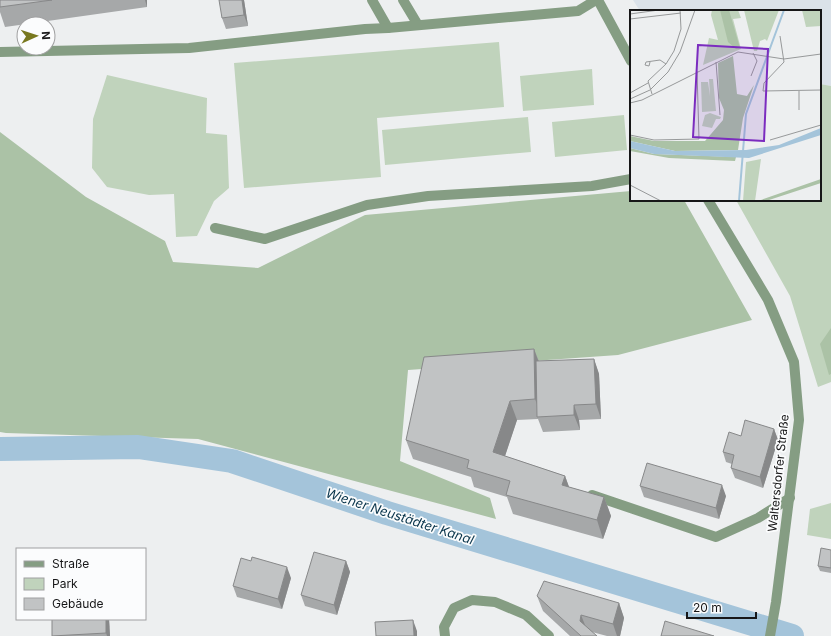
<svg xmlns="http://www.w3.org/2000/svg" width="831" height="636" viewBox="0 0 831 636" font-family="Inter,sans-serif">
	<rect width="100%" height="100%" fill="#edeff0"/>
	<path fill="#dbe2e9" d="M633,0h198v86l-11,-2v-73h-180z"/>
	<g fill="#c0d3bc">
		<path d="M499,42l5,65 -127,11 4,59 -137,11 -10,-125z"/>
		<path d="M592,69l2,36 -71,6 -3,-35z"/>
		<path d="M107,75l100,23 -1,35 21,2 2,53 -15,13 -17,35 -21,1 -2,-43 -25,1 -42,-8 -15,-19 1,-49z"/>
		<path d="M820,84l11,2v296l-13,5 -28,-91 -54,-96h84z"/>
		<path d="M624,115l3,35 -72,7 -3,-35z"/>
		<path d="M528,117l3,35 -146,13 -3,-35z"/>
		<path d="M831,503v36l-24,-4 3,-26z"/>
	</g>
	<g fill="#abc2a6">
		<path d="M0,132l86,65 79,44 8,21 85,6 107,-53 266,-24v9h53l68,120 -134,35 -210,15 -8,91 90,37 6,21 -298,-80 -192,-6 -6,-1z"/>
		<path d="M831,328v46l-2,1 -9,-31z"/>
	</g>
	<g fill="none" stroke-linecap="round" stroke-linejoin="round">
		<path stroke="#a4c4da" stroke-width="24" d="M0,449l138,-2 94,14 155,52 405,123"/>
		<g stroke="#859d83" stroke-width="10">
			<path d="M372,0l16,28"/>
			<path d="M403,0l15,25"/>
			<path d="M598,0l33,61"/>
			<path d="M0,52l189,-4 176,-19 23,-1 190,-17 18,-11"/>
			<path d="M708,200l60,100 26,62 5,58 -23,182 -6,34"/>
			<path d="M215,228l50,11 102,-34 61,-9 164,-10 39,-7"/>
			<path d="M592,495l124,42 42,-19 32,-20"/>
			<path d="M445,636l-1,-9 10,-19 18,-8 23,2 31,13 23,21"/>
		</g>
	</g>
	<g fill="#a6a8a9">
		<path d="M0,0h147v7l-142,20 -5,-15z"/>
		<path d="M244,0l4,26 -22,3 -4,-11z"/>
		<path d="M534,349l5,12 55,-2 5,15 2,45 -22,1 1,10 -37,2 -5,-13 -21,1 -12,36 60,20 4,11 35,10 7,19 -8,23 -90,-25 -6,-17 -33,-10 -3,-10 -58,-18 -7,-19z"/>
		<path d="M774,429l4,11 -15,48 -28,-10 -4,-10 1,-4 -6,-2 -3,-10 18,-16z"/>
		<path d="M640,486l86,10 -7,23 -75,-22z"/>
		<path d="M831,550v23l-11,-2 -2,-5z"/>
		<path d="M346,561l4,11 -13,43 -32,-9 -4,-11z"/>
		<path d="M291,578l-9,31 -45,-12 -4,-11z"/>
		<path d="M537,596l82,7 5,15 -4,18h-13l-15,-4 5,4h-27l-27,-25z"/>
		<path d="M52,619h57l1,17h-57z"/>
	</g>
	<g fill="#878889">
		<path d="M145,0h2v7z"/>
		<path d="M242,0h2l4,26 -4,-11z"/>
		<path d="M534,349l7,19 1,49 -7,-18z"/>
		<path d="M594,359l5,15 2,45 -5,-15z"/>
		<path d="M510,401l7,19 -17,51 -7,-19z"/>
		<path d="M574,405l5,15 1,10 -6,-15z"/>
		<path d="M774,429l4,11 -15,48 -3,-11z"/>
		<path d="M565,476l7,19 -10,-10z"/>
		<path d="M722,485l4,11 -7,23 -3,-11z"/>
		<path d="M604,497l7,19 -8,23 -6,-19z"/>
		<path d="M346,561l4,11 -13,43 -3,-10z"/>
		<path d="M287,567l4,11 -9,31 -4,-10z"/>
		<path d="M619,603l5,15 -4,18h-3l-4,-12z"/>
		<path d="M581,615l6,15 -7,-9z"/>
		<path d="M106,619h3l1,17h-3l-1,-3z"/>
		<path d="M413,620l4,11v5h-3z"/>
	</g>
	<g fill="#c1c3c4" stroke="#878889">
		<path d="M0,0h52l-52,7z"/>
		<path d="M219,0h23l2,15 -22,3z"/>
		<path d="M534,349l1,50 -25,2 -17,51 72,24 -3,9 42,12 -7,23 -91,-25 4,-14 -43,-13 2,-8 -63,-20 18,-83z"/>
		<path d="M594,359l2,45 -22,1v10l-37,2 -1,-56z"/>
		<path d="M745,420l29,9 -14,48 -29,-9 3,-13 -11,-3 6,-20 12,4z"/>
		<path d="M647,463l75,22 -6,23 -76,-22z"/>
		<path d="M821,548l10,2v18l-13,-2z"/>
		<path d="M314,552l32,9 -12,44 -33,-10z"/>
		<path d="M252,557l35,10 -9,32 -45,-13 8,-28 10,3z"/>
		<path d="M544,581l75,22 -6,21 -32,-9 -1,6 17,15h-16l-44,-40z"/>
		<path d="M52,619h54v14l-54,3z"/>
		<path d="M413,620l1,16h-38l-1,-14z"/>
		<path d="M665,621l49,15h-53z"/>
	</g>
	<g text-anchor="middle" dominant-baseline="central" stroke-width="3.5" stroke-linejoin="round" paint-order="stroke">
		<g font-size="12" fill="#171718" stroke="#fbfcfd">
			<text transform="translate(778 473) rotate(-84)">Waltersdorfer Straße</text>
		</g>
		<g font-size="13" font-style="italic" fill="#07334a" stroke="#fbfcfd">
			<text transform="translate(400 516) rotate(18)">Wiener Neustädter Kanal</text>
		</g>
	</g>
	<g transform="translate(630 10)">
		<rect width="191" height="191" fill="#edeff0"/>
		<path d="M82,0h26l3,8 -8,1 8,30 -38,16 6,-27 9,2 -7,-25zM114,0h35l-12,31 -2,-2 -5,2 -3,10h-3zM172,0h19v16l-15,1zM79,69h4l3,32 -14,1 -1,-30h7l2,14zM80,103l11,4 -1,2h-4l-4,9 -10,-2 3,-11zM131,149l-6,42h-12l3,-39z" fill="#c0d3bc"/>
		<path d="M90,0h9l11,38 -4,1 -8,-7zM103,46l4,38 10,2 7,-11 -11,33 -5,32 -63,1 -45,-10v-5l24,5h51l18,-21 1,-10 -5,-12 -1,-35zM0,138l24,6 82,3 -1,4 -66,-3 -39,-7zM191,169v4l-55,18h-8z" fill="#abc2a6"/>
		<path d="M191,118v7l-72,23 -95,-4 -24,-6v-7l45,10 71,-1 33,-5z" fill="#a4c4da"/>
		<path fill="none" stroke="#a4c4da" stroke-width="2" d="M109,191l7,-87 38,-104"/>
		<path fill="none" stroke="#97999a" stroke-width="1" d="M0,4l29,-4M0,9l51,-6M150,26l4,26 -20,21 -1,8 58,-1M20,52l-1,4 -4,-1 1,-3 14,-2 6,4M86,52l4,53M121,66l6,-15 -4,-8M0,83l18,-10M22,84l-4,-13 18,-17 8,-13 7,-22 -1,-19M0,89l20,-9 18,-18 12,-20 15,-42M0,93l12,-3 96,-48 46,7 37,-5M169,100v-19M0,125l24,5 45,-1 -2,-68M140,130l51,-15M0,175l31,16"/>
		<path fill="#7b2cbf" fill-opacity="0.15" stroke="#7b2cbf" stroke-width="2" d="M68,35l70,4 -4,92 -71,-4z"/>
		<rect width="191" height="191" fill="none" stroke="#171718" stroke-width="2"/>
	</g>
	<rect x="16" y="548" width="130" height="72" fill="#fbfcfd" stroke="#a0a0a1"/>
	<rect x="24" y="561" width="20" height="6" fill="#859d83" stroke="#a0a0a1"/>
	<text x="52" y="568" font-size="12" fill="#171718">Straße</text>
	<rect x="24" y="578" width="20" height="12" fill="#c0d3bc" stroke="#a0a0a1"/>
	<text x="52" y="588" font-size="12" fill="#171718">Park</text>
	<rect x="24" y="598" width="20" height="12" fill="#c1c3c4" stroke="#a0a0a1"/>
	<text x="52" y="608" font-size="12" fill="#171718">Gebäude</text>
	<g transform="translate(36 36) rotate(87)"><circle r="19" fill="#fbfcfd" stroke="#a0a0a1"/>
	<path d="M0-3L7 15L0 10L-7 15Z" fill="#78781f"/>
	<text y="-6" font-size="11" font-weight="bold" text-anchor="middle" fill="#171718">N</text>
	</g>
	<path d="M687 612v6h69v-6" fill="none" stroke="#171718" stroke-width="2"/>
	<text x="693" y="612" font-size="12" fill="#171718" stroke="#fbfcfd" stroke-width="3" paint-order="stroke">20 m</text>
</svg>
